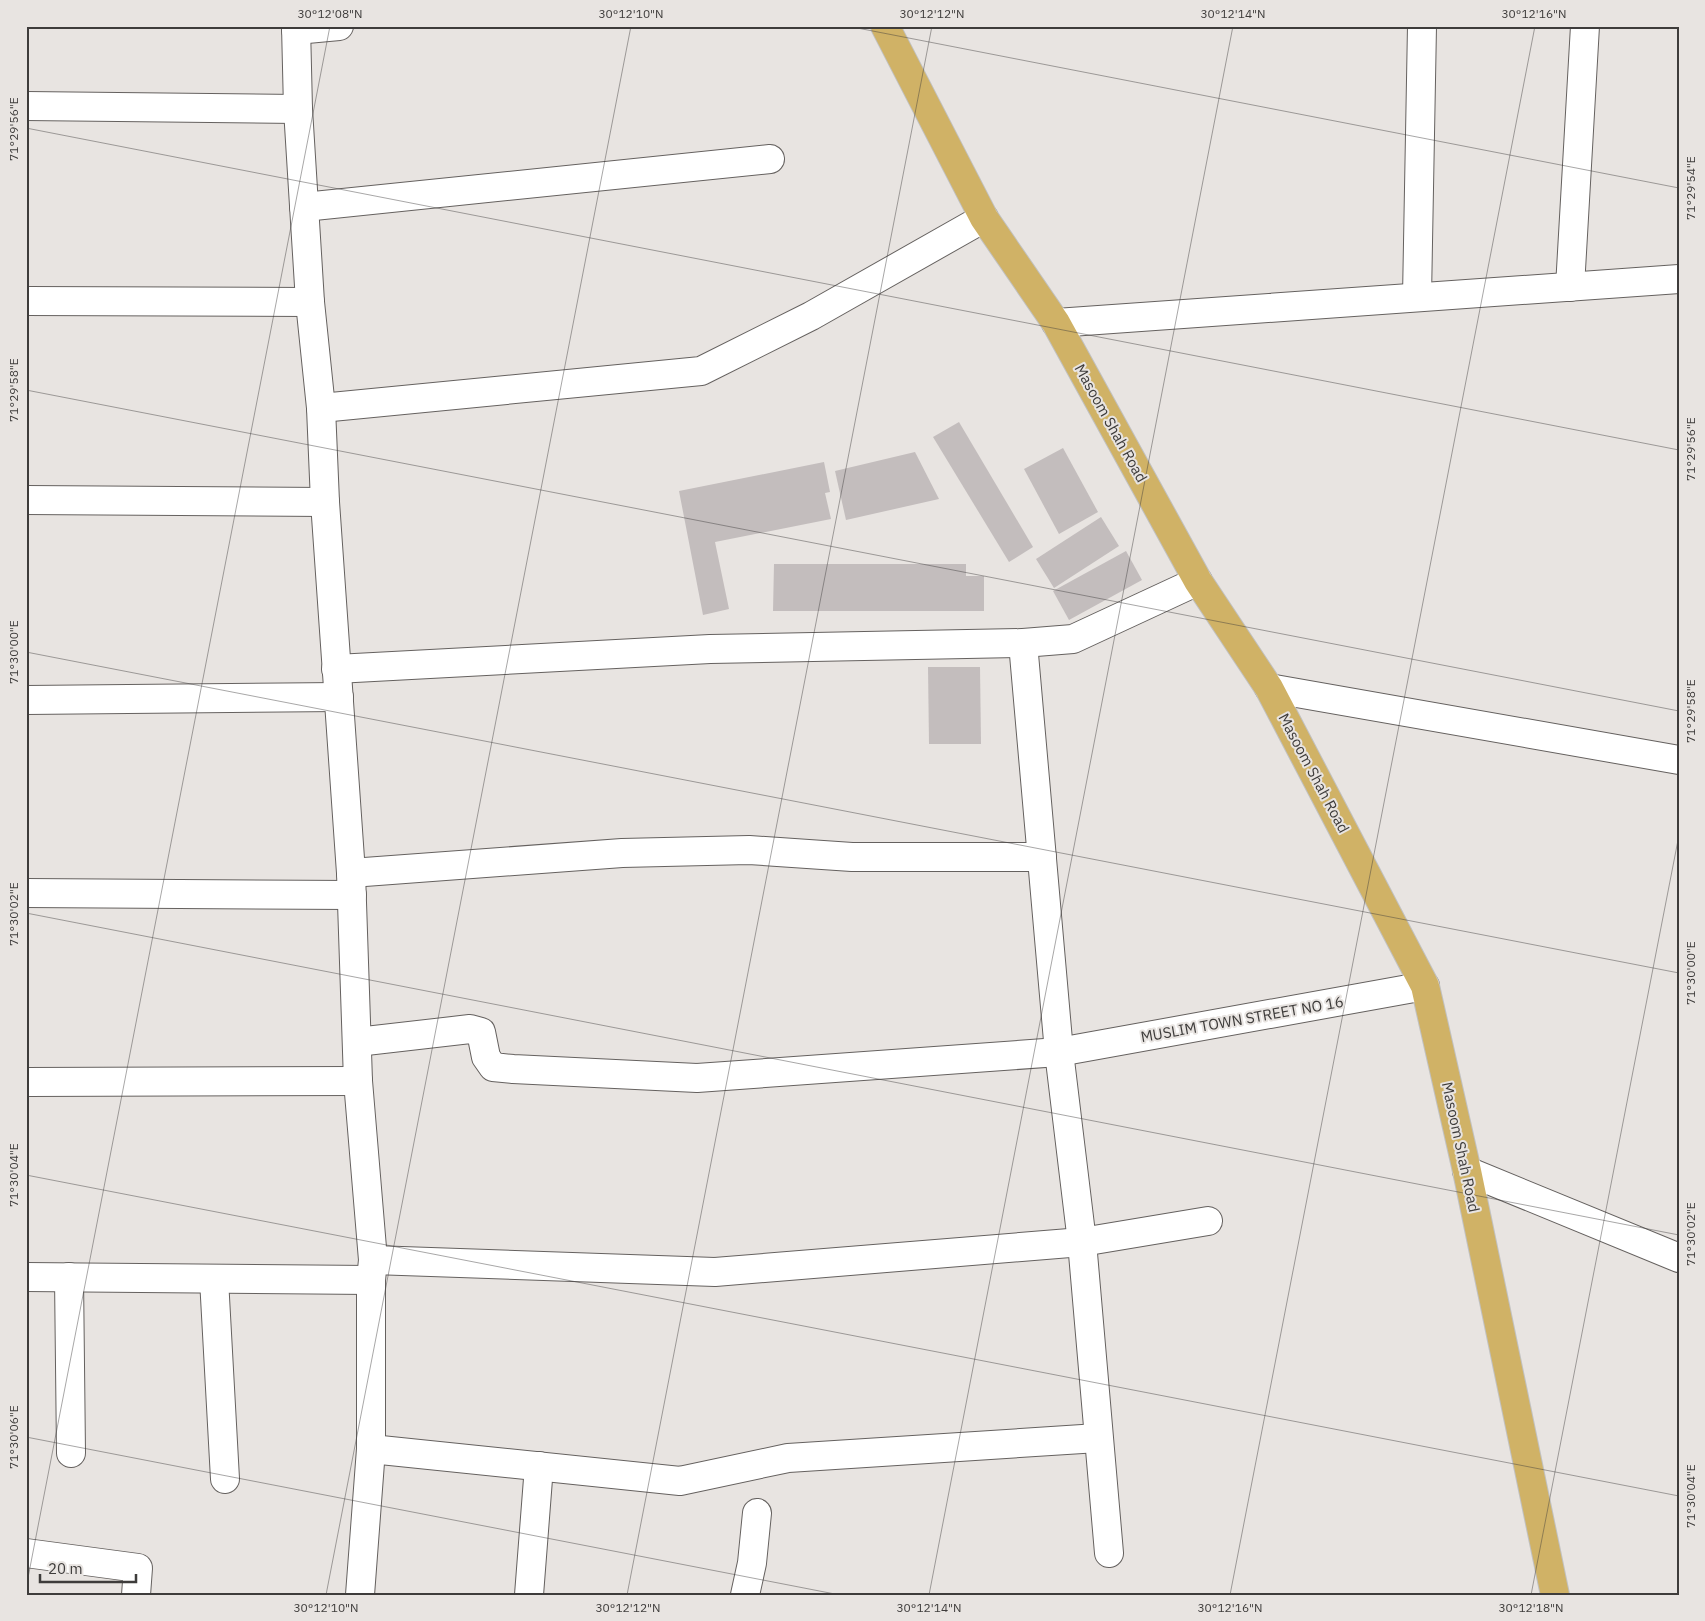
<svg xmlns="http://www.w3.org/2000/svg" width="1705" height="1621" viewBox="0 0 1705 1621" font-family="'IBM Plex Sans',sans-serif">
	<rect width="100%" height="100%" fill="#e8e4e1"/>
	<g fill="#c3bdbd">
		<path d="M959,422l74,125 -24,15 -76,-125z"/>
		<path d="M1063,448l35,64 -39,22 -35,-65z"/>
		<path d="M915,452l24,47 -93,21 -11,-49z"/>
		<path d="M824,462l6,30 -5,1 6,26 -116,23 14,67 -26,6 -24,-124z"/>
		<path d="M1101,517l18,29 -65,42 -18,-29z"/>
		<path d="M1126,551l16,29 -73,40 -16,-29z"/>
		<path d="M774,564h192v12h18v35h-211z"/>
		<path d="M928,667h52l1,77h-52z"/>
	</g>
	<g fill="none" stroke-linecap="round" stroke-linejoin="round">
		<g stroke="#65615f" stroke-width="30">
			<g id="minor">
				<path d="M296,26l2,83 12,193 11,106 4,94 26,371 7,208 15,179 -2,20v169l-11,146"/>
				<path d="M296,30l43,-4"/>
				<path d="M26,106l272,3"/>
				<path d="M304,207l466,-48"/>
				<path d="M1570,287l15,-261"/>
				<path d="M1417,297l5,-271"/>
				<path d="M26,301l284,1"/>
				<path d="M1056,323l623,-44"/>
				<path d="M321,408l380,-37 110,-55 173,-98"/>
				<path d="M26,500l299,2"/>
				<path d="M1023,643l36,409 23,190 27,311"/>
				<path d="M336,669l374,-20 313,-6 50,-4 125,-58"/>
				<path d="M1269,688l410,72"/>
				<path d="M26,700l313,-3"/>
				<path d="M351,873l271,-20 127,-3 103,7h190"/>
				<path d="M26,893l326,2"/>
				<path d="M357,1042l113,-13 11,3 5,25 7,10 20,2 184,9 362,-26 366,-66"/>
				<path d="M26,1082l332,-1"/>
				<path d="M1467,1171l212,87"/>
				<path d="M373,1260l342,12 367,-30 126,-21"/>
				<path d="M26,1277l345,3"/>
				<path d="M69,1277l2,176"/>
				<path d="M214,1279l11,200"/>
				<path d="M371,1449l309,32 108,-23 310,-20"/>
				<path d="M26,1553l112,15 -2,27"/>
				<path d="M529,1595l10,-129"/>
				<path d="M745,1595l7,-32 5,-50"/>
			</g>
		</g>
		<g stroke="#c1c1c0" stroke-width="30">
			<path id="major" d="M885,26l99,192 72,105 142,258 71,107 156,298 42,185 88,424"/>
		</g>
		<use href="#minor" stroke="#fff" stroke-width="28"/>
		<use href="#major" stroke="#d0b266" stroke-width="28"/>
	</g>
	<path fill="none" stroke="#3e3c3b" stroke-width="1" stroke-opacity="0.45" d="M847,26l832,162M26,38l3,-12M26,128l1653,322M26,390l1653,321M26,652l1653,321M26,913l1653,322M26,1175l1653,321M26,1437l814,158M26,1588l304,-1562M326,1595l305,-1569M627,1595l305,-1569M929,1595l304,-1569M1230,1595l305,-1569M1531,1595l148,-760"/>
	<g text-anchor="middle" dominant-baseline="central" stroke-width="4" stroke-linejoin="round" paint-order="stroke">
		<g font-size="15" fill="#3e3c3b" stroke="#e8e4e1">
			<text transform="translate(1111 423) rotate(61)">Masoom Shah Road</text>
			<text transform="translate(1314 773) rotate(62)">Masoom Shah Road</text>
			<text transform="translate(1242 1019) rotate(-10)">MUSLIM TOWN STREET NO 16</text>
			<text transform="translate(1461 1147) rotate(78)">Masoom Shah Road</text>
		</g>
	</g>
	<rect width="1705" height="1621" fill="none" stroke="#e8e4e1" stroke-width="55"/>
	<path d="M40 1574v8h96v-8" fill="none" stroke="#3e3c3b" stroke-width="2.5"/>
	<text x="48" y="1574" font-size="15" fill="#3e3c3b" stroke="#e8e4e1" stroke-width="4" paint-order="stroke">20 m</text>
	<rect x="28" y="28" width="1650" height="1566" fill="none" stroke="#3e3c3b" stroke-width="2"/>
	<g font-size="12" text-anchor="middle" fill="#3e3c3b">
		<text x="330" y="18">30°12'08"N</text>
		<text x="631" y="18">30°12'10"N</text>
		<text x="932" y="18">30°12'12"N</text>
		<text x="1233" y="18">30°12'14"N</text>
		<text x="1534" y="18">30°12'16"N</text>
		<text transform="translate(14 129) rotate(-90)" y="4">71°29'56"E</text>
		<text transform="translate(1691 188) rotate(-90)" y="4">71°29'54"E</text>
		<text transform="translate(14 390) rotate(-90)" y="4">71°29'58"E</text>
		<text transform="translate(1691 449) rotate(-90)" y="4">71°29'56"E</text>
		<text transform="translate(14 652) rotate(-90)" y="4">71°30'00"E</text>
		<text transform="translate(1691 711) rotate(-90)" y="4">71°29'58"E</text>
		<text transform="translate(14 914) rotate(-90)" y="4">71°30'02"E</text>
		<text transform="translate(1691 973) rotate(-90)" y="4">71°30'00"E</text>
		<text transform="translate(14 1175) rotate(-90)" y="4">71°30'04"E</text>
		<text transform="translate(1691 1234) rotate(-90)" y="4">71°30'02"E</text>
		<text transform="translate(14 1437) rotate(-90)" y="4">71°30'06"E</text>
		<text transform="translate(1691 1496) rotate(-90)" y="4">71°30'04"E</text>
		<text x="326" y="1612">30°12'10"N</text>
		<text x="628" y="1612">30°12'12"N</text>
		<text x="929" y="1612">30°12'14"N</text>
		<text x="1230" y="1612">30°12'16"N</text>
		<text x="1531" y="1612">30°12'18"N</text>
	</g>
</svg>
